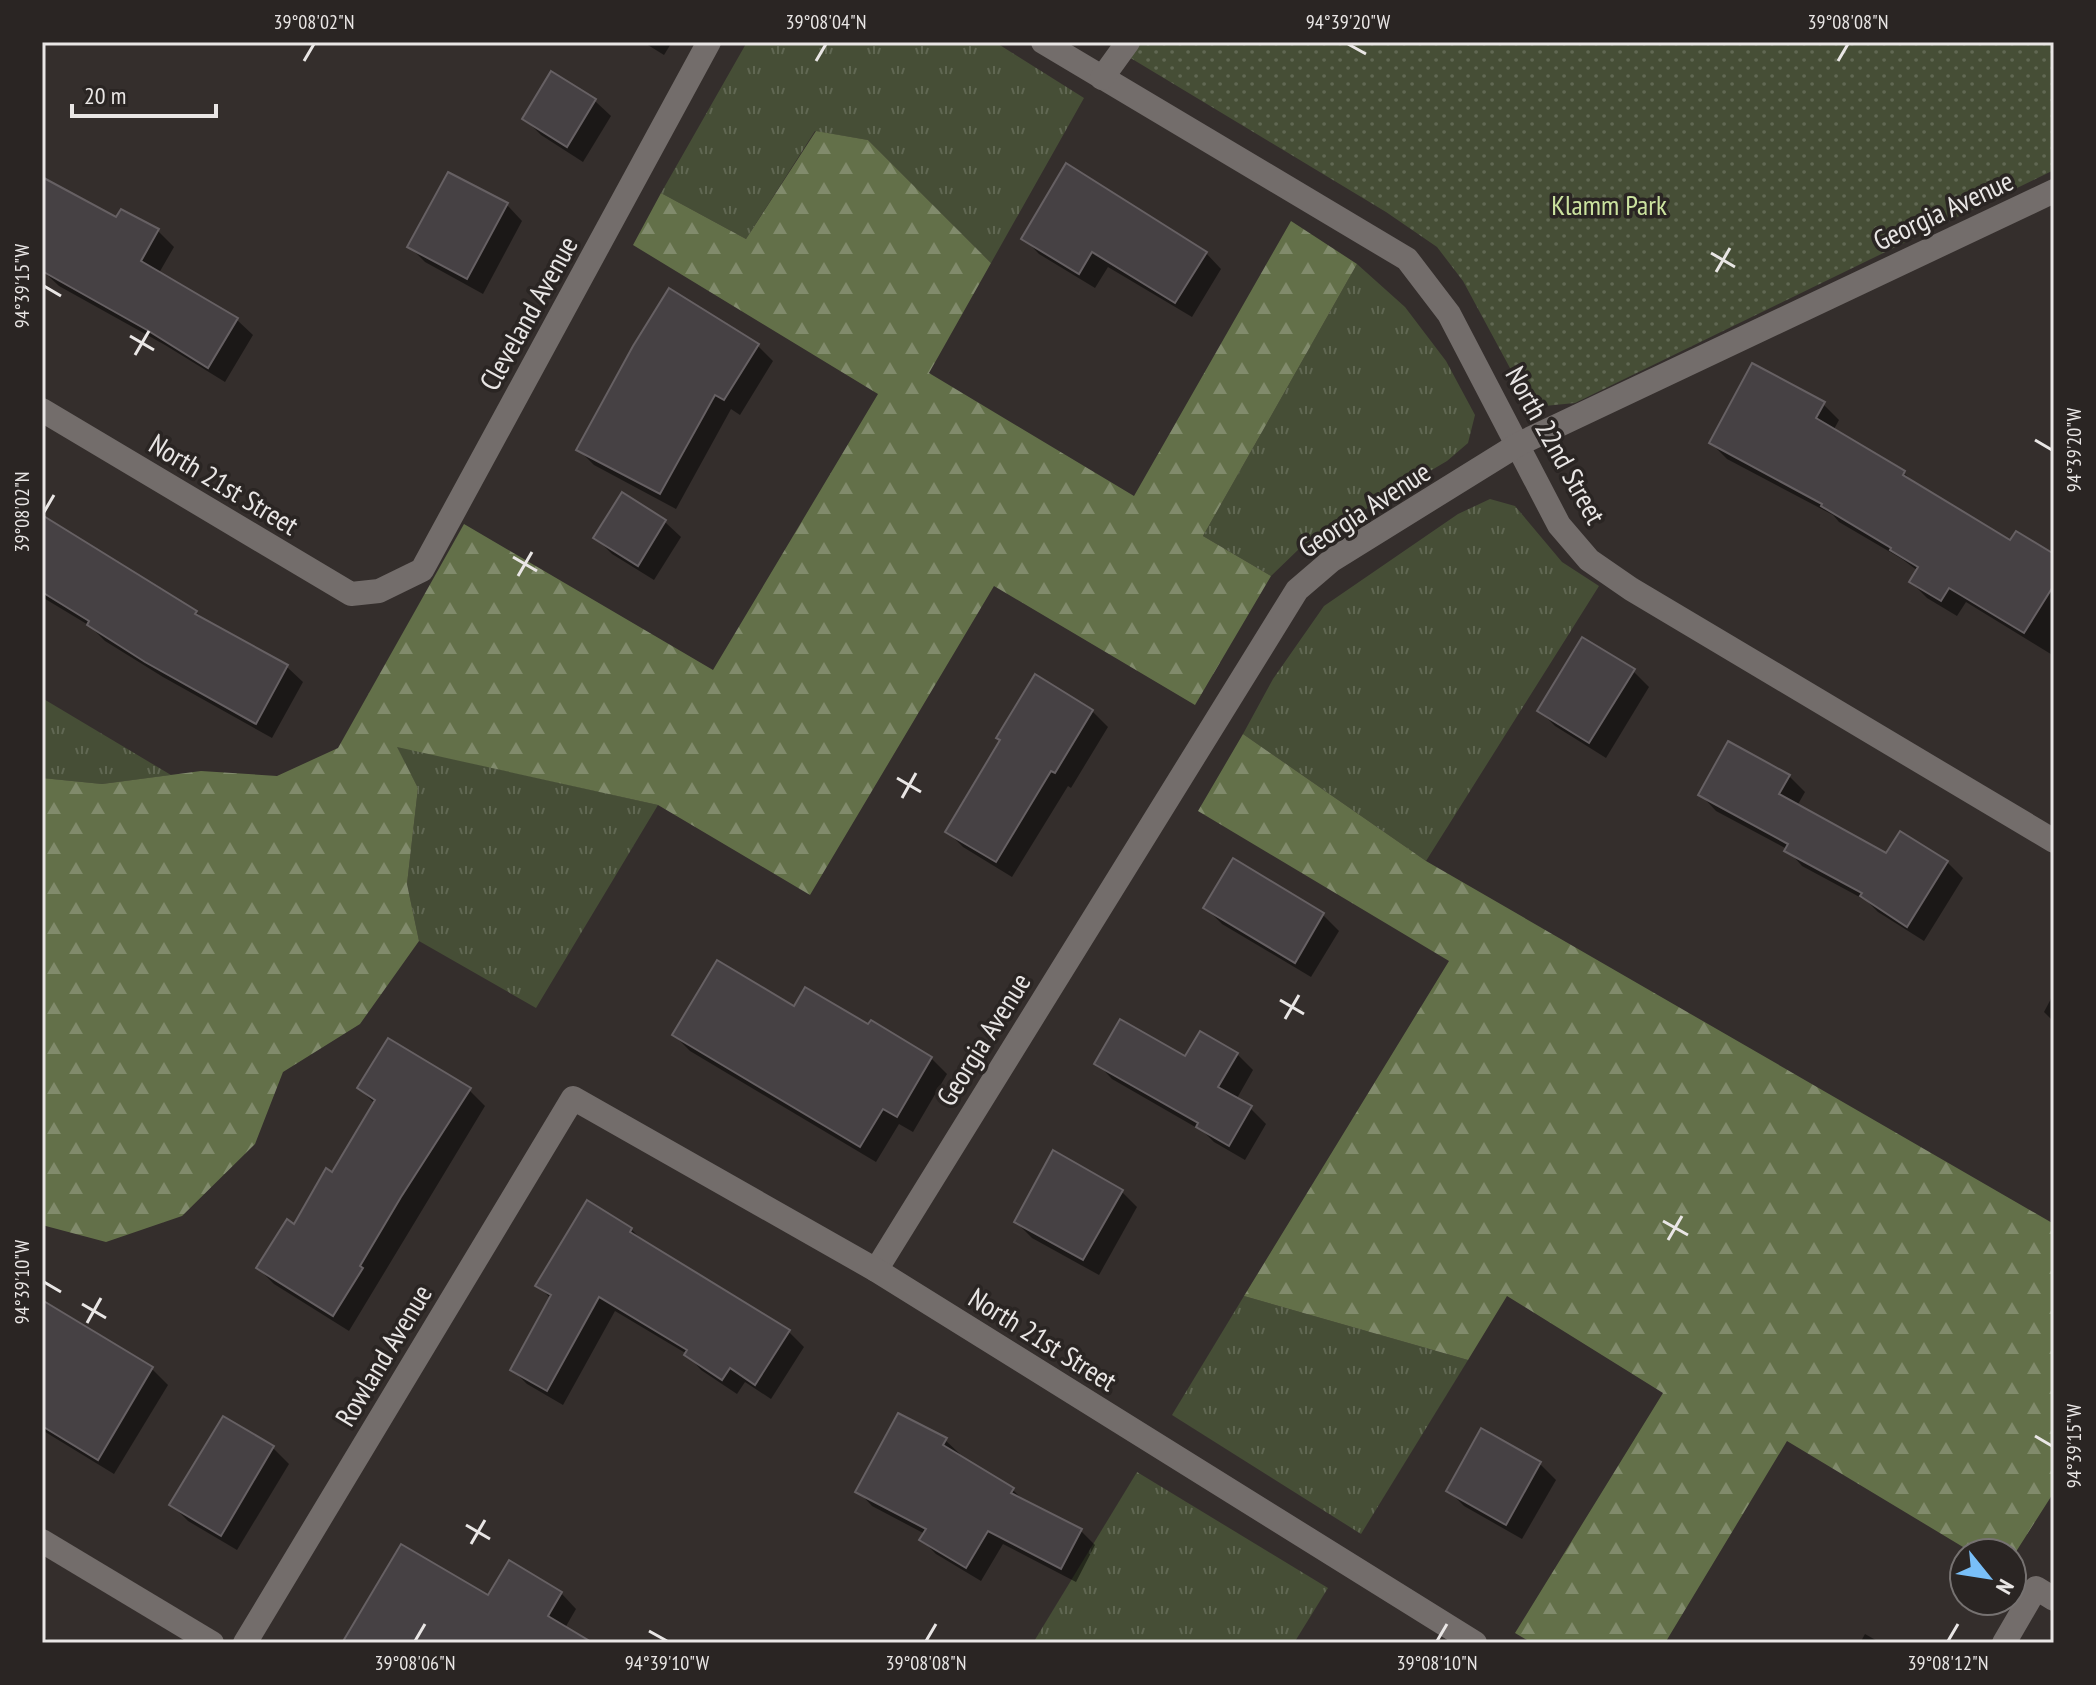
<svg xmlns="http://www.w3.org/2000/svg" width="2096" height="1685" viewBox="0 0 2096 1685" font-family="'PT Sans Narrow',sans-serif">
	<defs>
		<pattern id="grass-tufts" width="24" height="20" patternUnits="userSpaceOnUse" patternTransform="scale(2)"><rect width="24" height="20" fill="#464e36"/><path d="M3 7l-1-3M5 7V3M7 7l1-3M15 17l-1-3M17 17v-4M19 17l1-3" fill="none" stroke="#616853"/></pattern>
		<pattern id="forest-firs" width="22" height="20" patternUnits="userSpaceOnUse" patternTransform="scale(2)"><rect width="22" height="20" fill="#637049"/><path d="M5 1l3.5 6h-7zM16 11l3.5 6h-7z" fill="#818b6c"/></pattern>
		<pattern id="park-dots" width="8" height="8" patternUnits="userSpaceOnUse" patternTransform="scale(2)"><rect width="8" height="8" fill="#464e36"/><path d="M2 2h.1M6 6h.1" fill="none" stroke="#616853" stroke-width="1.8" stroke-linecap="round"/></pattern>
	</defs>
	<rect width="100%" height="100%" fill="#342e2c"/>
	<g fill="url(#grass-tufts)">
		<path d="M747,42h248l89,56 -93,165 -123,-123 -53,-9 -69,108 -85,-46z"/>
		<path d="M1357,264l48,43 41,54 29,54 -7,28 -21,18 -147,87 -29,28 -68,-40z"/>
		<path d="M1490,499l25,7 47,56 37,24 -173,275 -183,-127 30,-55 51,-73 134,-92z"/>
		<path d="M42,698l129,77 -69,9 -60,-6z"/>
		<path d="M396,746l262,59 -122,203 -117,-67 -12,-57 11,-96z"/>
		<path d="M1244,1296l224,64 -107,174 -189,-119z"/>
		<path d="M1137,1472l191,116 -34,55h-261z"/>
	</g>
	<g fill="url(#forest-firs)">
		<path d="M816,131l52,9 123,123 -62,110 205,123 157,-275 66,43 -154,272 68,40 -76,129 -201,-119 -184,309 -152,-90 -261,-58 21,41 -11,96 12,57 -59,83 -77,48 -28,72 -73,72 -76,26 -64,-17v-447l60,6 99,-13 76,5 61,-28 126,-224 249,146 165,-276 -245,-149 28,-52 85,46z"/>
		<path d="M1243,734l183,127 628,363v268l-42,66v-5h-39l-186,-112 -122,202h-133l-17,-10 148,-240 -156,-97 -39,64 -224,-64 205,-335 -251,-150z"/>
	</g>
	<path fill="url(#park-dots)" d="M1104,42h950v128l-479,233 -31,3 -20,-12 -61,-113 -26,-34 -51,-35z"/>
	<g fill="#0007">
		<path d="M643,42h29l-8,13z"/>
		<path d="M552,74l43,27 16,15 -28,46 -42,-27 -16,-16z"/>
		<path d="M42,179l75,41 41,11 16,16 -15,26 78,47 16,15 -28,47 -60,-37 -106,-59 -17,-16z"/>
		<path d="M507,205l15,16 -39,73 -58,-32 -15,-15z"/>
		<path d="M1024,238l182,15 15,16 -29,48 -84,-50 -13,21 -56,-34z"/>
		<path d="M758,346l15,15 -33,54 -9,-6 -55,100 -82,-44 -15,-15z"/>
		<path d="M1823,404l16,16 -6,11 71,42 14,14 92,56 44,13v100l-88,-54 -9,14 -30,-18 -16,-16 7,-11 -16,-12 -63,-37 -6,-7 -106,-56 -16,-16z"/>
		<path d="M623,495l42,27 16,15 -27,43 -42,-26 -16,-16z"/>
		<path d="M42,518l154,94 9,9 82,46 16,15 -31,56 -109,-61 -58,-36 -15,-15 -48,-29z"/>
		<path d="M1633,671l16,16 -43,71 -51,-32 -15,-15z"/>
		<path d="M1092,711l16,16 -37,61 -3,-2 -56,91 -49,-30 -16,-16z"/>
		<path d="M1789,776l16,16 -8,14 90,50 60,6 16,16 -39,63 -46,-29 -11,-11 -65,-35 -15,-17 -71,-38 -15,-16z"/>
		<path d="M1234,861l89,54 16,16 -28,46 -89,-53 -16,-16z"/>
		<path d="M2054,993v29l-10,-10z"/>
		<path d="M794,1009l75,18 62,31 16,16 -34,58 -14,-8 -23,38 -186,-111 -16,-16z"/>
		<path d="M1237,1054l16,16 -17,30 14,8 16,16 -21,36 -31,-18 -10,-10 -92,-53 -15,-16z"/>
		<path d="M359,1088l110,2 16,16 -136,225 -75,-47 -16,-16 37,-41 38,-52 42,-71z"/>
		<path d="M1121,1191l16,16 -38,68 -67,-37 -16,-16z"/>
		<path d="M631,1229l16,16 142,87 15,15 -33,52 -26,-17 -8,12 -36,-24 -14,-16 -72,-43 -52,94 -36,-21 -15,-15 39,-70 -13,-14z"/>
		<path d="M42,1302l110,67 16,16 -54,89 -72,-44z"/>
		<path d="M223,1419l50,29 16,16 -52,86 -49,-29 -16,-16z"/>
		<path d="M945,1440l15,14 -1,3 54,33 13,13 55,28 14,14 -19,37 -73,-38 -22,37 -45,-27 -14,-14 3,-6 -53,-28 -14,-15z"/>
		<path d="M1540,1464l16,16 -34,59 -58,-33 -16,-16z"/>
		<path d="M561,1593l15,16 -11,19 24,15h-228l128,-45z"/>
		<path d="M1865,1634l16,9h-21z"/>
		<path d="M42,1636l12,7h-12z"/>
	</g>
	<g fill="#464144" stroke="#666063" stroke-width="2">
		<path d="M551,71l45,28 -29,48 -45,-28z"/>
		<path d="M1066,163l141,89 -32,51 -83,-51 -13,22 -58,-35z"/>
		<path d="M448,172l60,31 -41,76 -60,-32z"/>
		<path d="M42,177l74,40 5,-8 38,20 -18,32 97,57 -30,50 -61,-38 -105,-59z"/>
		<path d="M669,288l90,56 -35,56 -9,-5 -55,99 -84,-44 57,-104z"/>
		<path d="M1752,363l73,39 -9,16 89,53 -2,4 107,65 6,-9 38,23v31l-30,48 -75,-45 -8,13 -32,-19 9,-15 -28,-17 1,-2 -70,-42 1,-2 -113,-61z"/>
		<path d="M622,492l44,28 -28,46 -45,-28z"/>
		<path d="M42,515l155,96 -2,3 93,51 -32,59 -111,-62 -58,-37 2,-4 -47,-29z"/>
		<path d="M1582,637l53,32 -46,74 -52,-32z"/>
		<path d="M1035,674l58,36 -38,63 -4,-2 -55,91 -51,-30 55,-92 -4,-2z"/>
		<path d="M1728,741l62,34 -11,19 107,59 14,-22 48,30 -41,66 -47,-31 2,-3 -78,-42 4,-7 -90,-49z"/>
		<path d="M1233,858l91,55 -29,50 -92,-55z"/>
		<path d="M717,960l77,46 11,-19 63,37 3,-4 61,37 -35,60 -14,-8 -23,38 -188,-112z"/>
		<path d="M1120,1019l65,37 15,-25 38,22 -20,34 34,19 -23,40 -33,-19 2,-4 -104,-59z"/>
		<path d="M388,1038l83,50 -70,109 -41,69 3,2 -30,48 -77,-48 31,-49 7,5 32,-56 6,4 43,-72 -18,-12z"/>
		<path d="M1053,1150l70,40 -40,70 -69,-38z"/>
		<path d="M587,1200l45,28 -2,4 160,98 -35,55 -25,-17 -8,12 -38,-25 3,-5 -88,-53 -52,94 -37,-21 41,-75 -16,-9z"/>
		<path d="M42,1300l111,67 -55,93 -56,-34z"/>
		<path d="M898,1413l49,25 -4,7 71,43 -3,5 71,36 -21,40 -73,-38 -22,37 -47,-28 7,-11 -71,-37z"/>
		<path d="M223,1416l51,30 -53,90 -52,-31z"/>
		<path d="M1481,1428l60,34 -35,63 -60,-34z"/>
		<path d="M401,1544l87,51 21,-35 53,32 -14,24 45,27h-251z"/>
	</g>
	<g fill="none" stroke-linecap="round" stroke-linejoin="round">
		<g stroke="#736d6b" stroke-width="24">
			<path d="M1043,42l364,217 42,55 110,211 30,35 42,29 423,252"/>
			<path d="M1102,78l26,-36"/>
			<path d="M42,410l309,184 28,-3 43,-21 287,-528"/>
			<path d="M876,1270l421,-680 35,-30 187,-116 535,-253"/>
			<path d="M42,1541l170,102"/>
			<path d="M245,1643l328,-545 303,172 599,373"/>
			<path d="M2004,1643l32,-55 18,11"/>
		</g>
	</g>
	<path fill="none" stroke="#e9e6e5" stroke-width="3" d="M1348,44l18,10M304,61l10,-17M816,61l10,-17M1838,61l10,-17M1711,253l24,14M1716,272l14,-24M44,286l17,10M130,336l24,14M135,355l14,-24M2035,440l17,10M44,512l10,-17M513,557l24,14M518,576l14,-24M897,778l24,14M902,798l14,-25M1280,1000l24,14M1285,1019l14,-24M1663,1221l25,14M1668,1240l14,-24M44,1282l17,10M82,1304l24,14M87,1323l14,-25M2035,1436l17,10M466,1525l24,14M471,1544l14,-24M649,1631l18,10M415,1641l10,-17M926,1641l10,-17M1437,1641l10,-17M1948,1641l10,-17"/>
	<g text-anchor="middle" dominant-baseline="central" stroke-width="7" stroke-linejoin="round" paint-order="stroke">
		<g font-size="28" fill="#cbe29f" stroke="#2a2523">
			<text x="1609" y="204">Klamm Park</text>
		</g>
		<g font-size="28" fill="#e9e6e5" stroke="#2a2523">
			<text transform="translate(1943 210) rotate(-25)">Georgia Avenue</text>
			<text transform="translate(528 313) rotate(-61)">Cleveland Avenue</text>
			<text transform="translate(1556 445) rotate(61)">North 22nd Street</text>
			<text transform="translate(224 484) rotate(31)">North 21st Street</text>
			<text transform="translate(1364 509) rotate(-33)">Georgia Avenue</text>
			<text transform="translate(983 1039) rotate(-58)">Georgia Avenue</text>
			<text transform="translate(1043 1339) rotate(32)">North 21st Street</text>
			<text transform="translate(383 1355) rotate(-59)">Rowland Avenue</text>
		</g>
	</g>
	<rect width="2096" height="1685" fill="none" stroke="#2a2523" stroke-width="88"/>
	<g transform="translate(1988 1577) rotate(120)"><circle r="38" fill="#2a2523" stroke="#767271" stroke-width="2"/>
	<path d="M0-6L14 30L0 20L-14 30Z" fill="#79bff8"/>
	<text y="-12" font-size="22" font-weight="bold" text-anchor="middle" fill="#e9e6e5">N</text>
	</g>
	<path d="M72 104v12h144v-12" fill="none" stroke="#e9e6e5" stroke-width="4"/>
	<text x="84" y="104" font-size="24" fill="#e9e6e5" stroke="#2a2523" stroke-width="6" paint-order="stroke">20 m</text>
	<rect x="44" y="44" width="2008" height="1597" fill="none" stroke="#e9e6e5" stroke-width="3"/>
	<g font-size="20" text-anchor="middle" fill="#e9e6e5">
		<text x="314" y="29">39°08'02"N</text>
		<text x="826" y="29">39°08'04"N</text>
		<text x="1348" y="29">94°39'20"W</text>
		<text x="1848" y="29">39°08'08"N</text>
		<text transform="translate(22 286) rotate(-90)" y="7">94°39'15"W</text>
		<text transform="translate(2074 450) rotate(-90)" y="7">94°39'20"W</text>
		<text transform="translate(22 512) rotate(-90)" y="7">39°08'02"N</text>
		<text transform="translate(22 1282) rotate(-90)" y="7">94°39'10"W</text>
		<text transform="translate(2074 1446) rotate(-90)" y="7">94°39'15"W</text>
		<text x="415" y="1670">39°08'06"N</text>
		<text x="667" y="1670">94°39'10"W</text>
		<text x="926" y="1670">39°08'08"N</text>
		<text x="1437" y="1670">39°08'10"N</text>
		<text x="1948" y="1670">39°08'12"N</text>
	</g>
</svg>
